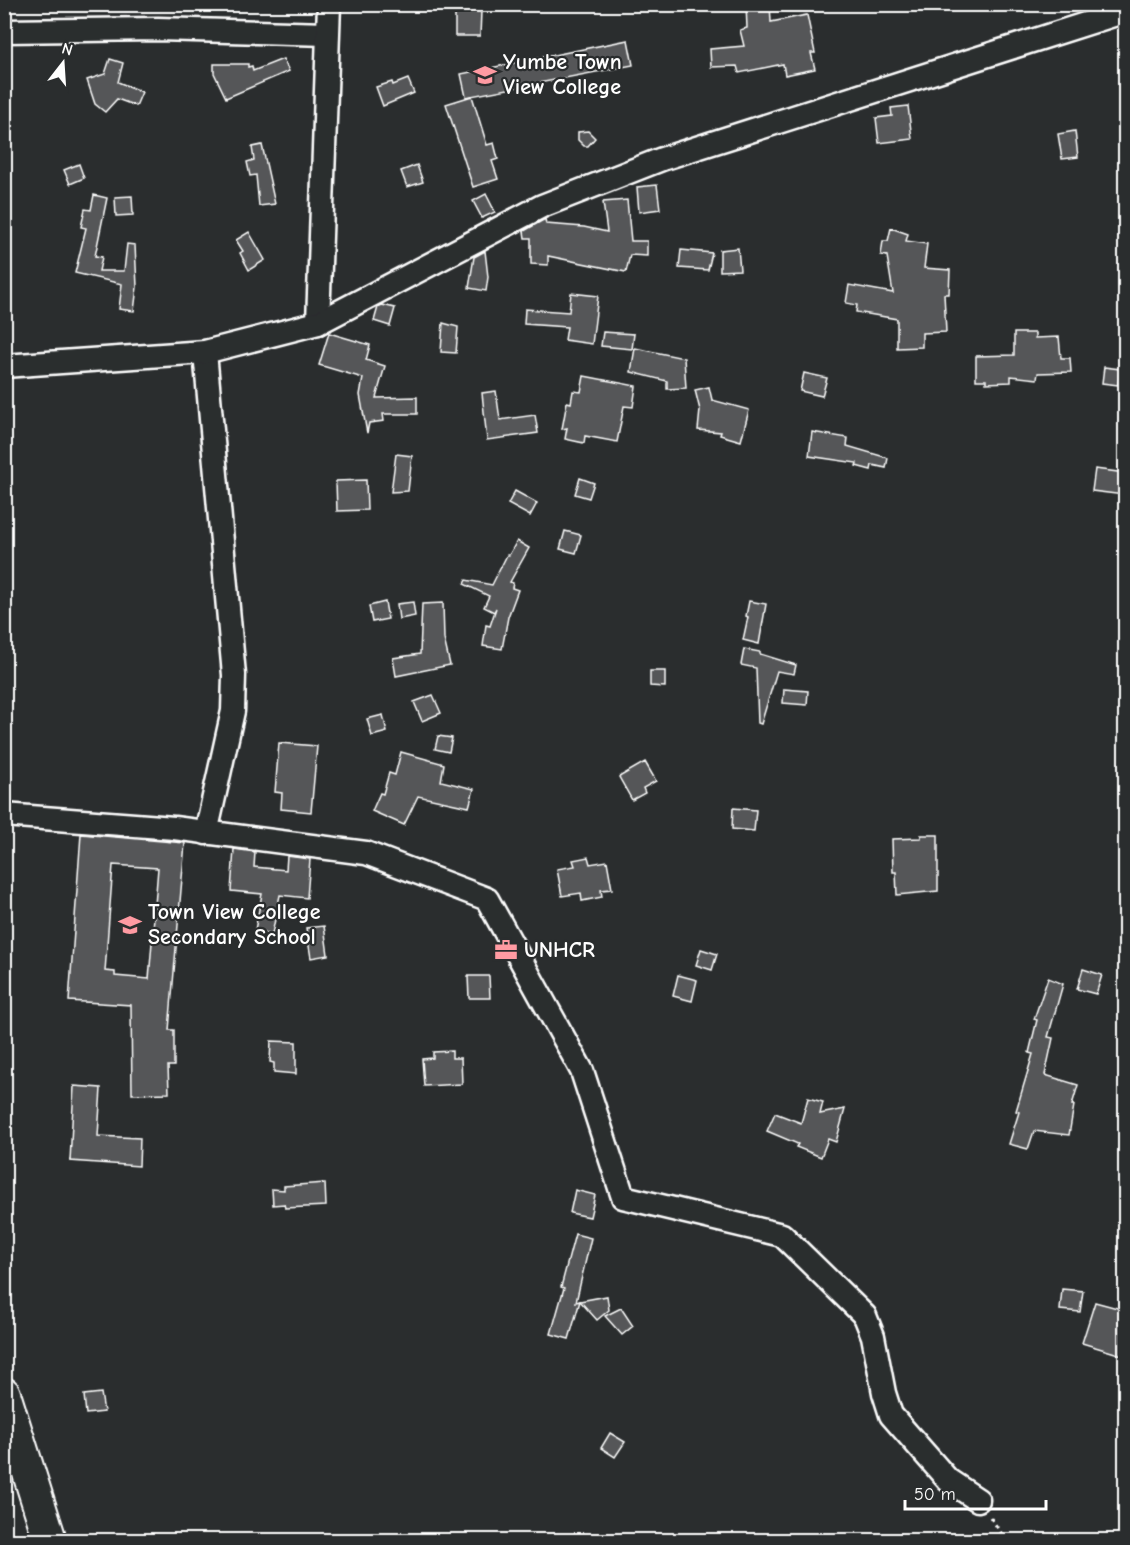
<svg xmlns="http://www.w3.org/2000/svg" width="1130" height="1545" viewBox="0 0 1130 1545" font-family="'Comic Neue',sans-serif">
	<rect width="100%" height="100%" fill="#2a2d2e"/>
	<filter id="ink" filterUnits="userSpaceOnUse"><feTurbulence type="fractalNoise" baseFrequency=".0167" numOctaves="2"/><feDisplacementMap in="SourceGraphic" scale="12" xChannelSelector="R" yChannelSelector="G"/><feConvolveMatrix kernelMatrix="1 2 1 2 8 2 1 2 1" color-interpolation-filters="sRGB"/></filter>
	<g filter="url(#ink)">
		<g fill="#555758" stroke="#fff" stroke-width="1.5" fill-rule="evenodd">
			<path d="M746,4h24l1,18 36,-7 8,38h-4l4,16 -30,6 -2,-11 -44,9 -2,-7 -26,1 -1,-18 34,-3 -4,-16 7,-2z"/>
			<path d="M455,10l26,1 -1,25h-25z"/>
			<path d="M628,40l5,25 -167,32 -5,-23z"/>
			<path d="M110,59l13,4 -5,19 24,10 -6,14 -19,-7 -12,13 -10,-8 -8,-24 18,-6z"/>
			<path d="M283,59l6,12 -63,27 -12,-25v-9h34v3l4,-1 1,5z"/>
			<path d="M408,79l6,14 -31,13 -7,-19 16,-5 1,3z"/>
			<path d="M472,96l15,49 7,-2 4,16 -6,2 6,18 -25,8 -27,-83z"/>
			<path d="M908,106l4,33 -33,4 -3,-25 16,-2 -1,-8z"/>
			<path d="M588,131l7,7 -7,8h-4l-6,-6v-8z"/>
			<path d="M1075,131l3,26 -16,2 -4,-25z"/>
			<path d="M262,145l13,59 -16,2 -3,-31 -6,1 -3,-14 7,-2 -2,-13z"/>
			<path d="M79,164l5,14 -14,6 -6,-14z"/>
			<path d="M417,165l6,17 -16,5 -6,-16z"/>
			<path d="M657,185l3,24 -21,3 -2,-25z"/>
			<path d="M486,194l9,18 -13,6 -9,-17z"/>
			<path d="M94,195l13,3 -12,58 7,1 -3,14h25l3,-27 8,1 2,42 -3,24 -15,-2 3,-25 -47,-11 11,-45 -5,-1 4,-18 6,1z"/>
			<path d="M132,196l1,19 -17,1 -1,-19z"/>
			<path d="M627,200l4,41h16v15l-17,-1 -4,17 -78,-16v9l-17,-1v-26h-6l-1,-7 21,-12 1,5 38,3 23,5 -4,-30z"/>
			<path d="M891,228l17,6 -2,7 21,3 -3,24 26,2 -1,24h-5l2,38 -24,1v14l-25,1v-29l-41,-7 1,-7 -11,-2 3,-18 44,8 -6,-37 -6,-1 2,-14h5z"/>
			<path d="M249,232l16,28 -16,10 -9,-17 3,-2 -7,-11z"/>
			<path d="M738,248l2,22 -20,1v-21z"/>
			<path d="M681,250l31,3 -4,17 -29,-2z"/>
			<path d="M485,251l3,26 -2,14 -17,-3 5,-31z"/>
			<path d="M571,293l27,3 -6,48 -27,-4 2,-13 -43,-3 1,-15 44,3z"/>
			<path d="M382,305l13,3 -5,18 -16,-5 4,-14z"/>
			<path d="M443,323l15,4 -2,26 -15,-1z"/>
			<path d="M603,332l31,2 -2,15 -31,-3z"/>
			<path d="M329,333l41,12 -4,15 19,6 -9,32 41,-1v17h-34l1,7 -15,2 -2,10 -7,-38 3,-17 -44,-13z"/>
			<path d="M1014,333h21v5l24,-1 2,21h9l1,14 -33,1 -1,6 -26,-3v6l-25,1v-3h-10v-24l38,-1z"/>
			<path d="M635,348l49,10 2,30 -19,1v-8l-36,-9z"/>
			<path d="M1104,367l16,2 -2,16 -16,-2z"/>
			<path d="M804,373l23,5 -5,18 -22,-5z"/>
			<path d="M584,376l52,10 -3,21 -9,-1 -7,36 -32,-6 -1,7 -19,-4 2,-11 -5,1 5,-27 4,1 2,-12 8,1z"/>
			<path d="M709,387l3,13 37,10 -8,31 -21,-6 1,-3 -23,-2 2,-20 -5,-20z"/>
			<path d="M496,391l4,29 35,-5 3,18 -51,7 -5,-47z"/>
			<path d="M812,432l36,6 -1,8 41,12 -2,10 -14,-3 -1,5 -15,-4 1,-3 -48,-7z"/>
			<path d="M396,454l16,2 -4,35 -17,1z"/>
			<path d="M1095,469l30,4 -1,22 -32,-4z"/>
			<path d="M580,478l14,5 -5,15 -14,-4z"/>
			<path d="M366,480l1,30 -30,1 -1,-30z"/>
			<path d="M515,491l22,12 -7,13 -22,-12z"/>
			<path d="M565,531l16,4 -5,18 -16,-4z"/>
			<path d="M517,541l12,7 -19,34 3,1 -1,5 6,2 -10,27 -6,32 -19,-3 3,-21 4,1 6,-18 -2,4 -10,-5 5,-11 -25,-12 2,-4 26,5 15,-30h2z"/>
			<path d="M749,601l17,3 -7,40 -16,-4 5,-23 -2,-1z"/>
			<path d="M385,602l3,17 -16,3 -3,-16z"/>
			<path d="M413,602l2,14 -16,3 -2,-15z"/>
			<path d="M443,603l1,36 6,26 -54,11 -3,-18 27,-4 2,-50z"/>
			<path d="M744,649l16,3v2l36,11 -2,9 -17,-3 -16,53 -3,-1 -2,-55 -15,-3z"/>
			<path d="M650,671h15v16l-15,-1z"/>
			<path d="M784,689l24,2 -1,14 -24,-2z"/>
			<path d="M433,695l8,18 -19,8 -8,-19z"/>
			<path d="M383,715l4,17 -15,4 -5,-17z"/>
			<path d="M438,736l14,2 -3,14 -14,-3z"/>
			<path d="M279,743l38,3 -6,66 -30,-3 1,-16 -7,-1z"/>
			<path d="M401,752l43,12 -3,17 33,8 -5,18 -51,-11 -14,29 -32,-14 8,-18 3,1 6,-21 6,2z"/>
			<path d="M645,762l11,19 -13,7 2,5 -13,7 -13,-23z"/>
			<path d="M733,808l23,2 -2,21 -22,-2z"/>
			<path d="M81,834l104,9 -16,187h5v36h-6l1,27 -37,1 -1,-89 -62,-4zM113,865l45,3 -9,111 -34,-3v-4l-10,-1z"/>
			<path d="M921,835h17v56l-41,4 -1,-23h-3l-1,-33 29,-1z"/>
			<path d="M234,849l21,3 -1,15 32,3 1,-14 23,3 -3,39 -27,-3 -8,39 -17,-4 7,-36 -31,-3z"/>
			<path d="M588,857l2,7 17,-3 5,28 -11,1 1,7 -20,4 -1,-8 -19,3 -5,-27 18,-3 -2,-6z"/>
			<path d="M324,926l4,29 -17,3 -5,-30z"/>
			<path d="M701,949l16,5 -5,16 -16,-5z"/>
			<path d="M1083,969l19,6 -6,19 -19,-5z"/>
			<path d="M678,975l19,5 -5,21 -19,-5z"/>
			<path d="M468,976h21l1,22h-21z"/>
			<path d="M1048,978l15,6 -15,53 5,1 -8,37 33,10 -6,20h2l-5,30 -35,-4 -6,18 -19,-5 10,-32 -3,-1 17,-57 -4,-1 8,-33 -3,-1z"/>
			<path d="M271,1041l25,1v32l-22,-2v-9l-4,-1z"/>
			<path d="M452,1051v7h9l1,26 -38,2 -2,-27 11,-1v-6z"/>
			<path d="M74,1086l27,2 -3,48 42,2 -1,28 -69,-5z"/>
			<path d="M808,1098l15,4 -3,12 25,-5 -9,33 -8,-3 -7,18 -25,-10 2,-3 -31,-13 8,-18 26,10z"/>
			<path d="M325,1183l1,23 -41,2 -1,-4 -11,1 -1,-16 12,1v-4z"/>
			<path d="M575,1190l20,5 -5,22 -20,-4z"/>
			<path d="M575,1234l16,4 -15,64 4,-1 -11,38 -18,-5 13,-46 -3,-1z"/>
			<path d="M1062,1289l21,2 -3,21 -20,-2z"/>
			<path d="M607,1296l2,14 -12,10 -17,-19z"/>
			<path d="M1095,1302l30,8v46l-43,-13z"/>
			<path d="M621,1308l12,18 -11,9 -17,-19z"/>
			<path d="M101,1393l3,19 -18,2 -2,-19z"/>
			<path d="M610,1433l15,9 -10,15 -14,-9z"/>
		</g>
		<g fill="none" stroke-linecap="round" stroke-linejoin="round">
			<g stroke="#fff" stroke-width="27">
				<g id="street">
					<path d="M4,31l154,-2 169,5"/>
					<path d="M318,323l11,-319"/>
					<path d="M205,352l29,323 -1,36 -27,122"/>
					<path d="M4,366l201,-14 113,-29 224,-117 120,-47 464,-148"/>
					<path d="M4,815l170,13 192,25 121,46 95,172 41,126 159,38 83,81 8,20 11,57 7,22 57,65 30,20"/>
				</g>
			</g>
			<g stroke="#fff" stroke-width="36">
				<path id="secondary" d="M4,1394l46,146"/>
			</g>
			<path stroke="#fff" stroke-width="3" stroke-dasharray="4.5 4.5" stroke-linecap="butt" d="M990,1517l16,23"/>
			<use href="#street" stroke="#2a2d2e" stroke-width="22"/>
			<use href="#secondary" stroke="#2a2d2e" stroke-width="32"/>
		</g>
	</g>
	<defs>
		<g id="school-bare" transform="scale(1.8)"><path d="M0-5L7-2L0 1L-7-2ZM-4 1L0 2.5L4 1V4Q0 6-4 4Z" fill="#ff9aa2" stroke="#2a2d2e" stroke-width="2.5" paint-order="stroke"/></g>
		<g id="office-bare" transform="scale(1.8)"><path d="M-6-3h4V-5.5h4V-3h4V5H-6ZM-1-4.5V-3h2v-1.5ZM-6 0V1H6V0Z" fill="#ff9aa2" stroke="#2a2d2e" stroke-width="2.5" paint-order="stroke"/></g>
	</defs>
	<g fill-rule="evenodd">
		<use href="#school-bare" x="485" y="75"/>
		<use href="#school-bare" x="130" y="925"/>
		<use href="#office-bare" x="506" y="950"/>
	</g>
	<g text-anchor="middle" dominant-baseline="central" stroke-width="4.5" stroke-linejoin="round" paint-order="stroke">
		<g font-size="22" font-weight="bold" fill="#fff" stroke="#2a2d2e" text-anchor="start">
			<text x="503" y="62">Yumbe Town<tspan x="503" dy="25">View College</tspan></text>
			<text x="148" y="912">Town View College<tspan x="148" dy="25">Secondary School</tspan></text>
			<text x="524" y="950">UNHCR</text>
		</g>
	</g>
	<rect width="1130" height="1545" fill="none" stroke="#2a2d2e" stroke-width="24"/>
	<rect x="12" y="12" width="1106" height="1521" fill="none" stroke="#fff" stroke-width="2" filter="url(#ink)"/>
	<g transform="translate(63 63) rotate(17)" stroke="#2a2d2e" stroke-width="4.5" paint-order="stroke">
	<path d="M0-4.5L10 22L0 15L-10 22Z" fill="#ffffff"/>
	<text y="-9" font-size="16" font-weight="bold" text-anchor="middle" fill="#ffffff">N</text>
	</g>
	<path d="M905 1500v9h141v-9" fill="none" stroke="#ffffff" stroke-width="3"/>
	<text x="914" y="1500" font-size="18" fill="#ffffff" stroke="#2a2d2e" stroke-width="4.5" paint-order="stroke">50 m</text>
</svg>
